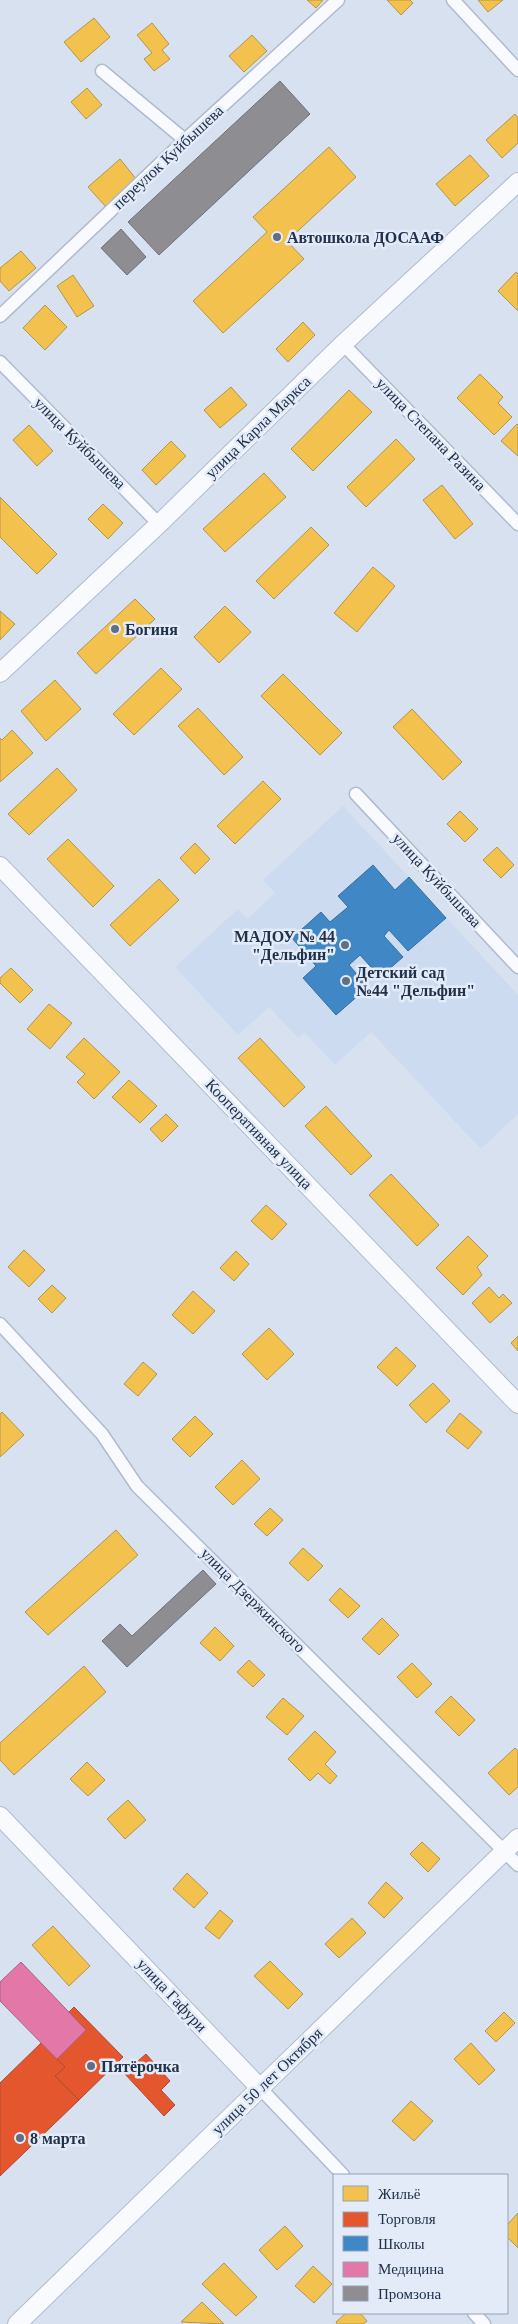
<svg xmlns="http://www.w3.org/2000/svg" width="518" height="2324" viewBox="0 0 518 2324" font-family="'Times New Roman',serif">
	<rect width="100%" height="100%" fill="#d8e1ef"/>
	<path fill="#cddbf1" d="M343,806l175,189v119l-37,35 -110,-117 -36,33 -30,-32 -7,5 -29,-31 -31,28 -63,-68 63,-58 9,10 28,-26 -12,-13z"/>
	<g fill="#f2c14e" stroke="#b3964d">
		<path d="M307,0h16l-7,8z"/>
		<path d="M387,0h23l3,3 -12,12z"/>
		<path d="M478,0h25l-15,12z"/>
		<path d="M94,18l16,19 -29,25 -17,-20z"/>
		<path d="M152,23l17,21 -7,6 8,9 -16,12 -10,-12 8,-6 -15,-18z"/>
		<path d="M252,35l15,16 -23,21 -15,-16z"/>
		<path d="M87,88l15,17 -16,14 -15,-17z"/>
		<path d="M515,114l3,4v25l-16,15 -16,-18z"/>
		<path d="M329,147l27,30 -69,64 17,18 -81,74 -30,-32 74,-69 -14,-15z"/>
		<path d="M470,155l19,21 -34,30 -19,-22z"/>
		<path d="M120,159l17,21 -31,27 -18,-20z"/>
		<path d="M21,251l15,17 -27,23 -9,-10v-13z"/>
		<path d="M516,272l2,2v37l-20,-20z"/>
		<path d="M73,275l21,31 -17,11 -20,-31z"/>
		<path d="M45,305l22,22 -22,23 -22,-22z"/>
		<path d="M303,322l12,13 -27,27 -12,-13z"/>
		<path d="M480,374l23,23 -5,6 14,14 -18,18 -37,-37z"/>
		<path d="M231,387l16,18 -27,23 -16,-18z"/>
		<path d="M349,390l23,22 -59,59 -22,-22z"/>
		<path d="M517,424l1,1v31l-17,-15z"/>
		<path d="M29,425l24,26 -16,15 -24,-26z"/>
		<path d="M396,439l19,20 -49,48 -19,-20z"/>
		<path d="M171,441l15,15 -30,29 -14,-15z"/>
		<path d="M264,473l22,24 -61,55 -22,-23z"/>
		<path d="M442,485l31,39 -18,15 -32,-39z"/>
		<path d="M0,497l57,57 -20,20 -37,-37z"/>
		<path d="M103,504l20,19 -15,16 -20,-20z"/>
		<path d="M311,527l18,18 -55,54 -18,-18z"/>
		<path d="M373,567l22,19 -38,46 -23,-19z"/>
		<path d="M135,599l20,20 -59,55 -19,-21z"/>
		<path d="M225,606l26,26 -32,31 -25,-26z"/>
		<path d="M0,611l15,13 -15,16z"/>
		<path d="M161,668l21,21 -48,46 -21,-21z"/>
		<path d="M283,674l59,59 -22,22 -59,-59z"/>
		<path d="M55,680l26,29 -35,32 -25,-30z"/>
		<path d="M198,708l45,49 -19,18 -46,-49z"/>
		<path d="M412,709l50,53 -19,18 -50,-53z"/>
		<path d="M12,730l21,23 -33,29v-44l2,2z"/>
		<path d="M57,768l20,22 -48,45 -21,-21z"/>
		<path d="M263,781l18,18 -46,45 -18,-18z"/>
		<path d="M460,811l18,18 -13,13 -18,-18z"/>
		<path d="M68,839l46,47 -21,21 -46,-48z"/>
		<path d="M195,843l15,16 -15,15 -15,-16z"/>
		<path d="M497,847l17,18 -13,13 -18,-18z"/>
		<path d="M159,879l20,21 -49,46 -20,-21z"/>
		<path d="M11,968l22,22 -13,13 -20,-20v-5z"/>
		<path d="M49,1004l23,19 -22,26 -23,-20z"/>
		<path d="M84,1038l36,34 -26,27 -17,-17 8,-8 -19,-17z"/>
		<path d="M260,1038l45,49 -21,20 -46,-49z"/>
		<path d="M129,1080l28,26 -17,17 -28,-26z"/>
		<path d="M326,1106l46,50 -21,19 -46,-49z"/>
		<path d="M166,1114l12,12 -16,16 -12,-13z"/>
		<path d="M391,1174l48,51 -22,21 -48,-51z"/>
		<path d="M266,1205l21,19 -15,16 -21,-19z"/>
		<path d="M468,1236l20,20 -11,11 5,8 -19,20 -27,-27z"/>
		<path d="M24,1250l21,20 -16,17 -21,-20z"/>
		<path d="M236,1251l13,13 -15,17 -14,-13z"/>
		<path d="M52,1285l14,13 -14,15 -14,-14z"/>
		<path d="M489,1287l10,11 4,-4 9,9 -22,20 -18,-20z"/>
		<path d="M193,1291l22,20 -22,23 -21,-19z"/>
		<path d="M269,1328l25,26 -27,26 -25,-26z"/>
		<path d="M518,1336v15l-7,-8z"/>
		<path d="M396,1347l20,19 -19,20 -20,-19z"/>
		<path d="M143,1362l14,12 -19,22 -14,-12z"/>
		<path d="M433,1383l17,18 -24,22 -17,-18z"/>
		<path d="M2,1412l22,23 -24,22v-43z"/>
		<path d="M460,1413l22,19 -14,17 -22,-18z"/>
		<path d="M195,1416l18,18 -23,23 -18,-18z"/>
		<path d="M242,1460l18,19 -27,26 -18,-18z"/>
		<path d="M270,1508l13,12 -16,16 -13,-12z"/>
		<path d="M116,1530l22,25 -90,80 -23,-23z"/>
		<path d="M303,1548l20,18 -15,15 -19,-18z"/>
		<path d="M340,1588l20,18 -12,12 -19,-18z"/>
		<path d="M382,1618l17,17 -20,20 -17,-16z"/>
		<path d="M215,1627l19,19 -14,15 -20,-18z"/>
		<path d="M249,1660l16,15 -12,12 -16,-15z"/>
		<path d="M412,1663l20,21 -15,14 -20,-21z"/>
		<path d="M84,1666l22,26 -92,83 -14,-15v-17z"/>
		<path d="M451,1696l24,24 -16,16 -24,-24z"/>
		<path d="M283,1698l21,18 -17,19 -21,-18z"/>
		<path d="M315,1731l21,21 -11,12 12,12 -7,8 -12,-11 -8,8 -22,-22z"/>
		<path d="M515,1748l3,3v36l-9,8 -21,-22z"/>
		<path d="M87,1762l18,18 -17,16 -18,-17z"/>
		<path d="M128,1800l18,20 -21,19 -18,-20z"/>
		<path d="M422,1842l18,17 -12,13 -18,-18z"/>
		<path d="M187,1873l21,20 -14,15 -21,-19z"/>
		<path d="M386,1882l17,16 -19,20 -16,-15z"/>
		<path d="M220,1910l13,11 -14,18 -14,-11z"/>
		<path d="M352,1918l14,15 -27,25 -14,-14z"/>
		<path d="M53,1926l37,40 -21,20 -37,-41z"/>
		<path d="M270,1961l33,33 -15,15 -34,-33z"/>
		<path d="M504,2012l11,11 -19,19 -11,-11z"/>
		<path d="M471,2043l24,27 -16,15 -25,-26z"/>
		<path d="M411,2101l22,20 -19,20 -22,-20z"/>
		<path d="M518,2213v35l-11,-11v-12z"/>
		<path d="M285,2226l18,20 -26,24 -18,-20z"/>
		<path d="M224,2263l33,34 -21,19 -34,-32z"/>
		<path d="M313,2266l19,18 -18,19 -19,-17z"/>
		<path d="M202,2302l22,22 -43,-2z"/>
		<path d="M346,2313h14l7,8 -4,3h-26l-1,-2z"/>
	</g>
	<g fill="#e4572e" stroke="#aa4c36">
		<path d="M74,2007l49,50 -44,43 -24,-24 10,-9 -8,-8 29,-29 -17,-18z"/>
		<path d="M41,2043l24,24 -10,9 24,24 -79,76v-93z"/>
		<path d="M146,2054l24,27 -9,9 14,15 -11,11 -40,-43z"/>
	</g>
	<path fill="#3f88c5" stroke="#366ea0" d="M373,865l22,25 14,-13 37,41 -38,33 -19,-21 -5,6 19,21 -23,20 -20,-22 -11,10 19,22 -32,28 -33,-37 13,-12 -24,-28 29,-26 9,10 18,-15 -10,-11z"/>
	<path fill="#e377a8" stroke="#a9628c" d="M21,1962l65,68 -29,29 -57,-58v-19z"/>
	<g fill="#8d8d92" stroke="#6d717c">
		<path d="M280,81l30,33 -151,141 -31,-33z"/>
		<path d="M121,229l25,28 -19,18 -26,-27z"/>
		<path d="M203,1570l13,14 -89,83 -25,-26 18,-17 12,12z"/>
	</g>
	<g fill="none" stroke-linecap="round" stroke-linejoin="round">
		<g stroke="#b0bcce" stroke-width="15">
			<g id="street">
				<path d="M453,0l65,70"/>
				<path d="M102,71l83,69"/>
				<path d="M0,316l185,-176 153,-140"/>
				<path d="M343,344l175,180"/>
				<path d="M0,362l159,162"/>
				<path d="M356,794l162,173"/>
				<path d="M0,1324l102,110 35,52 381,379"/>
				<path d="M260,2088l83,87"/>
				<path d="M474,2313l10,11"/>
			</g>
		</g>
		<g stroke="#b0bcce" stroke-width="20">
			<g id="secondary">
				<path d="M0,673l159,-149 184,-180 175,-162"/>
				<path d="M0,866l518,538"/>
				<path d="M0,1816l260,272"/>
				<path d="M17,2324l501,-486"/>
			</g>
		</g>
		<use href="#street" stroke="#f9fafd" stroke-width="12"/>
		<use href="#secondary" stroke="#f9fafd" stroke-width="18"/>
	</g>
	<g fill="#616f84" stroke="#e3ebf9" stroke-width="2">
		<circle cx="277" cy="237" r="5"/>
		<circle cx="115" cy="629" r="5"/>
		<circle cx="345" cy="945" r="5"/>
		<circle cx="346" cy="981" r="5"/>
		<circle cx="91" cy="2066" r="5"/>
		<circle cx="20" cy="2138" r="5"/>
	</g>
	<g text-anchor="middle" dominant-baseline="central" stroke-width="5" stroke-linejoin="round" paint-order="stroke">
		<g font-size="16" fill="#21314a" stroke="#e3ebf9">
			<text transform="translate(168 157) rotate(-43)">переулок Куйбышева</text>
			<text transform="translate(258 427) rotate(-44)">улица Карла Маркса</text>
			<text transform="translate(431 434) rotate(46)">улица Степана Разина</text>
			<text transform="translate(80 443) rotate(45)">улица Куйбышева</text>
			<text transform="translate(437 880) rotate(47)">улица Куйбышева</text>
			<text transform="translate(259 1134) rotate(46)">Кооперативная улица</text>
			<text transform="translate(253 1600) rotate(45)">улица Дзержинского</text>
			<text transform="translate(172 1995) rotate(47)">улица Гафури</text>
			<text transform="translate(267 2081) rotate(-44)">улица 50 лет Октября</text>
		</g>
		<g font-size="16" font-weight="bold" fill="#21314a" stroke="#e3ebf9" text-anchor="start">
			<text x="287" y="237">Автошкола ДОСААФ</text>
			<text x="125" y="629">Богиня</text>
			<text x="335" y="936" text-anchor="end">МАДОУ № 44<tspan x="335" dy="18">"Дельфин"</tspan></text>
			<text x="356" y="972">Детский сад<tspan x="356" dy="18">№44 "Дельфин"</tspan></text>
			<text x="101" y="2066">Пятёрочка</text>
			<text x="30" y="2138">8 марта</text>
		</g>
	</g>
	<rect x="333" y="2174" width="175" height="140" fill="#e3ebf9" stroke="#95a1b3"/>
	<rect x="343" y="2186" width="25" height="15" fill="#f2c14e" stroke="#95a1b3"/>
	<text x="378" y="2199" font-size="15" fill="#21314a">Жильё</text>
	<rect x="343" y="2212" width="25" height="15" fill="#e4572e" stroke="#95a1b3"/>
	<text x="378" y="2224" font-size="15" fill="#21314a">Торговля</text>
	<rect x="343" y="2236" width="25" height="15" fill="#3f88c5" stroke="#95a1b3"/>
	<text x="378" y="2249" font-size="15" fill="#21314a">Школы</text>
	<rect x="343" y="2262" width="25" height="15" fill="#e377a8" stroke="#95a1b3"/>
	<text x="378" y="2274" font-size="15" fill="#21314a">Медицина</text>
	<rect x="343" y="2286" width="25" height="15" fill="#8d8d92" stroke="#95a1b3"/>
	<text x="378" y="2299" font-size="15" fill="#21314a">Промзона</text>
</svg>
